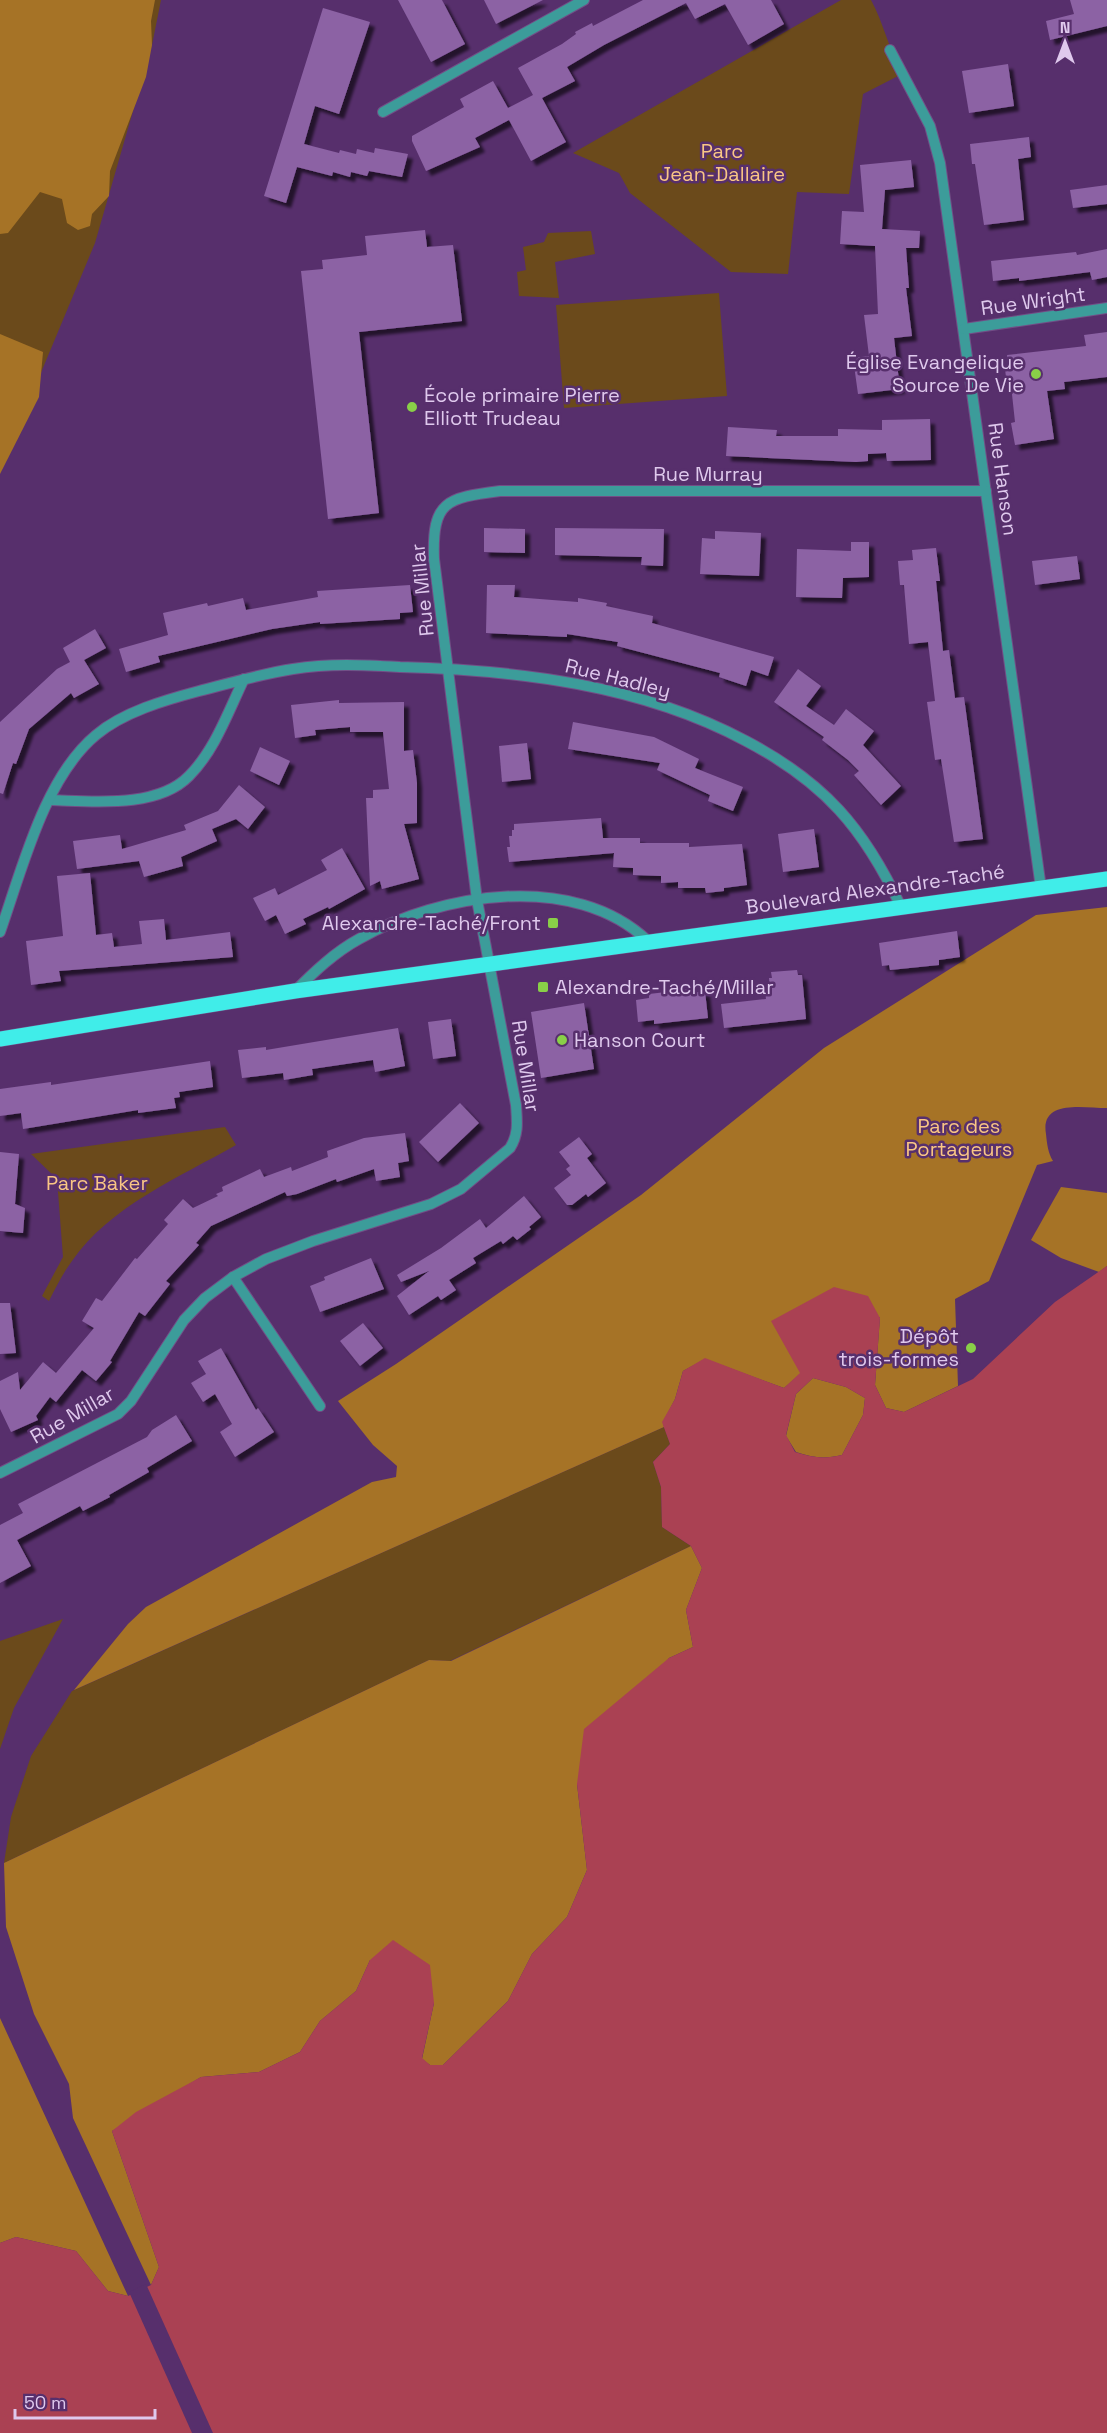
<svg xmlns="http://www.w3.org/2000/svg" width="1107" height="2433" viewBox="0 0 1107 2433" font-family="'Space Grotesk',sans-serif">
	<defs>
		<filter id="shadow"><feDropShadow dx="5" dy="5" stdDeviation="1.5" flood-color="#0009"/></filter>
	</defs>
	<rect width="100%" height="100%" fill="#572f6c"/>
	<g fill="#6b4a1b">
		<path d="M0,0h161l-9,45 -57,198 -95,228z"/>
		<path d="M841,0h30c13,24 18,50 31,74l-39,20 -14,100 -52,-2 -9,82 -57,-2 -101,-79 -11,-20 -46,-20z"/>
		<path d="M591,231l4,23 -40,8 4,36 -40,-2 -2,-24 9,-2 -3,-23 21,-5 4,-9z"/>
		<path d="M719,293l8,103 -163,12 -8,-103z"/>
		<path d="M225,1127l11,18c-56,32 -126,61 -164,116 -9,12 -16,26 -23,40l-7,-5 21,-39 -6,-78 -26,-25z"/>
		<path d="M664,1427l6,17 -17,18 8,25 1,40 29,19 -241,115 -21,-1 -425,203 7,-46 20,-61 41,-65z"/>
		<path d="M63,1619l-49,89 -14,41v-108z"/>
	</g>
	<g fill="#a67326">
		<path d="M0,0h155l-4,21 1,24 -6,32 -36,94 -1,25 -17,18 -2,12 -12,4 -11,-7 -5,-24 -22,-7 -32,41 -8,1z"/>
		<path d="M0,334l43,18 -4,45 -39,77z"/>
		<path d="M1107,907v201c-24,0 -67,-9 -61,26 1,10 2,19 7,27l-16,4 -48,116 -34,18 3,87 -54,26 -18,-4 -11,-23 5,-68 -80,57 -16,14 -79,-29 -22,12 -8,28 -12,23 1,5 -590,263 54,-66 18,-17 226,-125 24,-5 1,-11 -24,-21 -35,-44 58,-37 245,-169 183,-147 212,-133z"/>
		<path d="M1061,1187l46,6v73l-8,6 -38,-14 -30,-18z"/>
		<path d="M813,1378l33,9 19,11 -2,17 -21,40c-17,4 -29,3 -46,-3l-10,-16 10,-42z"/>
		<path d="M691,1546l11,22 -16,42 7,37 -24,11 -92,126 10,86 -20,47 -35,37 -24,47 -65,64h-13l-8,-6 12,-56 -64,-43 -14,31 -36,30 -20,31 -41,20 -58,5 -89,54 47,136 -8,18 -78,-167 -4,-34 -35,-70 -28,-87 -2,-64 425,-203 22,1z"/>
		<path d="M0,2018l128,278 -20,-5 -32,-40 -60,-14 -16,6z"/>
	</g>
	<path fill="#aa4153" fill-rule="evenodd" d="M1107,1266v1167h-1107v-190l16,-6 60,14 32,40 20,5 23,-11 8,-18 -47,-136 24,-19 65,-35 58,-5 41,-20 20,-31 36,-30 14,-31 23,-20 37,25 4,38 -12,55 8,7h13l65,-64 24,-47 35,-37 20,-47 -10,-86 7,-55 85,-71 24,-11 -7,-37 16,-42 -11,-22 -29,-19 -1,-40 -8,-25 17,-18 -8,-22 13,-23 8,-28 22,-13 79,30 16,-15 -29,-52 63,-34 34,9 12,22 -5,67 11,23 18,4 69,-33 82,-77zM813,1378l33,9 19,11 -2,17 -21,40c-17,4 -29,3 -47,-3l-9,-17 10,-41z"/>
	<path fill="#572f6c" d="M146,2284l67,149h-21l-63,-141z"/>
	<g fill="#8c62a4" filter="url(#shadow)">
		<path d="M398,0h44l23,44 -34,18z"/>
		<path d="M484,0h59l-47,24z"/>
		<path d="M643,0h128l13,24 -36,21 -23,-41 -30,15 -9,-16 -82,42 -37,22 8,14 -33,17 24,44 -35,19 -22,-41 -34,18 5,9 -54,24 -14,-30v-5l52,-29 -4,-8 33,-18 15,27 25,-13 -15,-27 44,-24 14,-10 -1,-2 17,-9 1,3z"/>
		<path d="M1070,0h37v26l-57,14 -4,-19 28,-7z"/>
		<path d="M323,8l47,14 -31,92 -24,-8 -11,38 35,9 1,-3 16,4 1,-5 17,4 1,-5 33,6 -6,23 -33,-6 -2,5 -16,-4 -1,5 -17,-5 -1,4 -35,-9 -11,36 -22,-7z"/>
		<path d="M1008,64l6,42 -45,7 -7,-42z"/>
		<path d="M1029,137l2,20 -13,2 6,61 -40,5 -9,-61h-3l-2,-20z"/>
		<path d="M911,160l3,27 -29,3 -3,39 38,2 -1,17h-13l3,40h-3l6,48 -18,2 6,51 -42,5 -5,-36 16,-2 -5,-41 14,-1 -3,-68 -35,-2 2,-33 22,1 -4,-47z"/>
		<path d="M1107,185v19l-34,4 -3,-18z"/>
		<path d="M425,230l2,17 26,-2 9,76 -103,11 20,181 -51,6 -27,-248 22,-2 -1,-9 45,-5 -2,-19z"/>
		<path d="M1107,249v28l-15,3 -2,-8 -71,9v-3l-26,3 -2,-20 85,-9 1,3z"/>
		<path d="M1107,332v45l-43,5 1,7 -18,2 7,48 -39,6 -4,-22 4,-1 -4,-37h-4l-2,-16 4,-1 -2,-13 79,-9 -2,-11z"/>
		<path d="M930,419l1,41 -44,1 -1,-8 -18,1v7l-12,1 -130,-6 2,-29 49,3 -1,6h62v-7l44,1v-10z"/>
		<path d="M484,528l41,1v24l-41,-1z"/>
		<path d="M555,528l109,1 -1,37 -22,-1 1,-8 -87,-2z"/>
		<path d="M715,531l46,2 -2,43 -59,-2 2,-36 13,1z"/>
		<path d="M851,542h18v35l-26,1 -1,20 -46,-1 1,-48 54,2z"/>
		<path d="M936,548l4,33h-4l7,70 6,-1 6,48 9,-1 19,142 -29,3 -13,-83 -6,1 -8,-58 8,-1 -7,-59 -19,2 -5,-59h-4l-2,-24 15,-1 -1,-10z"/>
		<path d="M1077,556l3,23 -45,6 -3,-24z"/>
		<path d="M410,585l3,27 -13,1v6l-80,5v-2l-48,7 -114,27 2,6 -34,10 -7,-23 49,-14 -5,-22 44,-10 1,3 35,-8 3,12 72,-13 -1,-6z"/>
		<path d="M487,585h28l-1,12 64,5v-4l29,5 -1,3 47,10 -1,7 122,34 -6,19 -17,-6 -5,16 -27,-9 1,-4 -103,-27 1,-4 -51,-8v3l-81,-4z"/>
		<path d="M95,629l11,19 -22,12 15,24 -25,14 -3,-5 -42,36 -13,35 -3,-1 -10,31 -3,-1v-71l57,-53 13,-7 -7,-14z"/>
		<path d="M798,669l23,17 -15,20 28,19 12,-16 28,22 -11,14 38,41 -20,19 -27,-30 5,-4 -11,-11 -26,-20 2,-3 -50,-35z"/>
		<path d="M339,700v3l65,-1v49l9,-1 4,33v40l-13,1 15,55 -37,10 -2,-8 -10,5 -4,-88h7v-8l16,-1 -6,-57h-33v-5l-35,3 1,5 -21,3 -4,-33z"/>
		<path d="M573,722l81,15 45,22 -4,9 48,19 -10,24 -25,-10 2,-6 -53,-25 3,-7 -92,-14z"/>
		<path d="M527,743l4,36 -29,3 -3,-36z"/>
		<path d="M260,747l30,14 -11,24 -29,-14z"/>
		<path d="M239,785l26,22 -17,22 -12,-10 -24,10 5,12 -36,16 2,9 -39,11 -5,-16 -62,8 -4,-28 47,-6 2,14 64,-19 -2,-5 34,-14z"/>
		<path d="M601,818l2,20h37v5h49v4l53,-3 5,41 -23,3v3l-18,2 -1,-5h-27v-6l-17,1v-7l-28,-1v-7l-20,-1 1,-14 -105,9 -2,-15h3l-1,-11h3v-6h2v-6z"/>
		<path d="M814,829l5,38 -36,5 -5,-38z"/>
		<path d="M342,848l23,41 -36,20 -1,-2 -25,12 3,5 -21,10 -9,-19 -11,6 -12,-23 22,-10 3,7 49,-25 -6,-10z"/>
		<path d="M90,873l6,62 16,-2 2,14 28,-3 -3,-23 25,-2 2,21 64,-8 3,25 -174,14 2,10 -30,4 -5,-44 37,-5 -6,-60z"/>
		<path d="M957,931l3,26 -21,3v5l-49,5 -1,-5 -7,1 -3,-23z"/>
		<path d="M797,970l1,5h4l4,44 -82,9 -3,-24 45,-5 -1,-8h5l-1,-13h3l-1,-6z"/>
		<path d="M692,989v4l13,-2 3,27 -54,6v-4l-16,2 -2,-22 13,-2v-4z"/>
		<path d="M584,1003l10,66 -53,9 -10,-66z"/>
		<path d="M451,1019l5,37 -23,3 -5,-37z"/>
		<path d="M398,1028l7,38 -30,6 -2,-12 -61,9 1,6 -29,5 -1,-7 -41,5 -4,-28 28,-3v3z"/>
		<path d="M210,1061l3,26 -34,5 1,5 -6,1 2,10 -38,5v-3l-115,19 -2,-16 -21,3v-27l51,-7v3z"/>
		<path d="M460,1103l19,20 -41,39 -19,-20z"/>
		<path d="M405,1133l4,28 -11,2 2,14 -24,4 -2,-12 -37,13 -1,-3 -39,15 -10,2 -2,-4 -74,34 -15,17 3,2 -33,36 4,3 -25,32 -6,-4 -29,49 2,1 -16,19 -14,-11 -26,32 -6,-5 -14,19 2,4 -27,12 -11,-23v-28l18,-9 2,18 23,-28 13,11 38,-45 -12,-7 14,-23 6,3 33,-43 2,1 31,-35 -4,-4 19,-21 10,9 25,-12 -2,-2 7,-3 -1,-4 38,-18 4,8 27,-10 1,4 36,-14 -1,-6 37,-13z"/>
		<path d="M579,1137l13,17 -5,4 19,25 -18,14 -2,-3 -14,11h-5l-13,-17 17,-13 -5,-6 4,-3 -11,-14z"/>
		<path d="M0,1152l19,2 -4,50 10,4 -2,25 -23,-2z"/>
		<path d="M524,1196l17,21 -12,10 2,2 -14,11 -4,-4 -10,8 -2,-3 -28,17 3,5 -27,17 7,10 -15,10 -3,-4 -29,19 -12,-19 32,-25 -28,11 -4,-7 44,-27 39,-29 6,9z"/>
		<path d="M371,1258l13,31 -64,23 -10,-26 15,-6 -1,-3z"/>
		<path d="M0,1303h10l6,50 -16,1z"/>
		<path d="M363,1323l20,25 -23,18 -20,-25z"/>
		<path d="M221,1348l35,62 2,-2 16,24 -39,25 -15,-25 12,-8 -17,-30 -12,8 -12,-19 15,-9 -8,-13z"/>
		<path d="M176,1415l16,26 -45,27 2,4 -40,23 1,2 -27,14 -3,-5 -63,34 14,26 -31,17v-58l23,-12 -5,-9 129,-67 5,-7z"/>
	</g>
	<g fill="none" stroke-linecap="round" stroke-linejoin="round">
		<g stroke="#724e86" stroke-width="12">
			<g id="minor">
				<path d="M890,50l40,76 10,37 101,725"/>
				<path d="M383,112l201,-112"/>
				<path d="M964,329l143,-21"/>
				<path d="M50,800c41,1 107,9 139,-24 26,-26 39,-64 55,-97"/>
				<path d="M0,932c22,-62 44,-154 96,-197 27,-23 69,-35 103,-44 31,-8 62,-17 94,-22 36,-6 72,-4 107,-2 117,3 242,18 346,74 78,41 118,87 155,166"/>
				<path d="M295,991c19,-19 40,-39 64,-52 82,-46 215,-68 289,2"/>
				<path d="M233,1277l87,129"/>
				<path d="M0,1473l118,-59 13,-13 53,-81 21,-22 28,-21 33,-18 47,-18 118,-37 30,-15 49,-41c9,-14 7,-27 6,-43l-39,-205 -43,-341c-2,-58 12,-61 66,-68h486"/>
			</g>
		</g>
		<g stroke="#724e86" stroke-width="16">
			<path id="major" d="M0,1039l295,-48 812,-112"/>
		</g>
		<use href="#minor" stroke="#3c9c9a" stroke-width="10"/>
		<use href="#major" stroke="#40ede9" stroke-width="15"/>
	</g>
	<g fill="#89cf48" stroke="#572f6c" stroke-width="2">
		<circle cx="1036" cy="374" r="6"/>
		<circle cx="412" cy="407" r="6"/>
		<rect x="547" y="917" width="12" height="12" rx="3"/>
		<rect x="537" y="981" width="12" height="12" rx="3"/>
		<circle cx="562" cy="1040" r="6"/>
		<circle cx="971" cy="1348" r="6"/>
	</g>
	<g text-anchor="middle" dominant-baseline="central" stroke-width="5" stroke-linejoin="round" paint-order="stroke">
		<g font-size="20" fill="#f9c684" stroke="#572f6c">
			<text x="722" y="151">Parc<tspan x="722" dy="23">Jean-Dallaire</tspan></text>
			<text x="959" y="1126">Parc des<tspan x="959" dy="23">Portageurs</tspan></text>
			<text x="97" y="1183">Parc Baker</text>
		</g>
		<g font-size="20" fill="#dfc9ed" stroke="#572f6c">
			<text transform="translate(1033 301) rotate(-8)">Rue Wright</text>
			<text x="708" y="474">Rue Murray</text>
			<text transform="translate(1003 479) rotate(82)">Rue Hanson</text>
			<text transform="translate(422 590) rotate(-96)">Rue Millar</text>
			<text transform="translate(618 678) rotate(14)">Rue Hadley</text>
			<text transform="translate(875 889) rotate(-8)">Boulevard Alexandre-Taché</text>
			<text transform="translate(526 1066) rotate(81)">Rue Millar</text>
			<text transform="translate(72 1415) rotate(-30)">Rue Millar</text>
		</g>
		<g font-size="20" fill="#dfc9ed" stroke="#572f6c" text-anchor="end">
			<text x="1024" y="362">Église Evangelique<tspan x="1024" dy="23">Source De Vie</tspan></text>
			<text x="424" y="395" text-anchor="start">École primaire Pierre<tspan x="424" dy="23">Elliott Trudeau</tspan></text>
			<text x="541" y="923">Alexandre-Taché/Front</text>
			<text x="555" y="987" text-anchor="start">Alexandre-Taché/Millar</text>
			<text x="574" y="1040" text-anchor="start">Hanson Court</text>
			<text x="959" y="1336">Dépôt<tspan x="959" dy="23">trois-formes</tspan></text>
		</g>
	</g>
	<g transform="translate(1065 42)" stroke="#572f6c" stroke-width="4.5" paint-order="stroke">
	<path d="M0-4.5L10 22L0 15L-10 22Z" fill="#dfc9ed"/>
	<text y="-9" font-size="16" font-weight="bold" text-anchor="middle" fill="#dfc9ed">N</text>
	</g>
	<path d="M15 2409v9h140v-9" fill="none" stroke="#dfc9ed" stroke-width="3"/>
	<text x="24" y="2409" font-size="18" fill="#dfc9ed" stroke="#572f6c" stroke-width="4.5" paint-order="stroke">50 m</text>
</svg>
